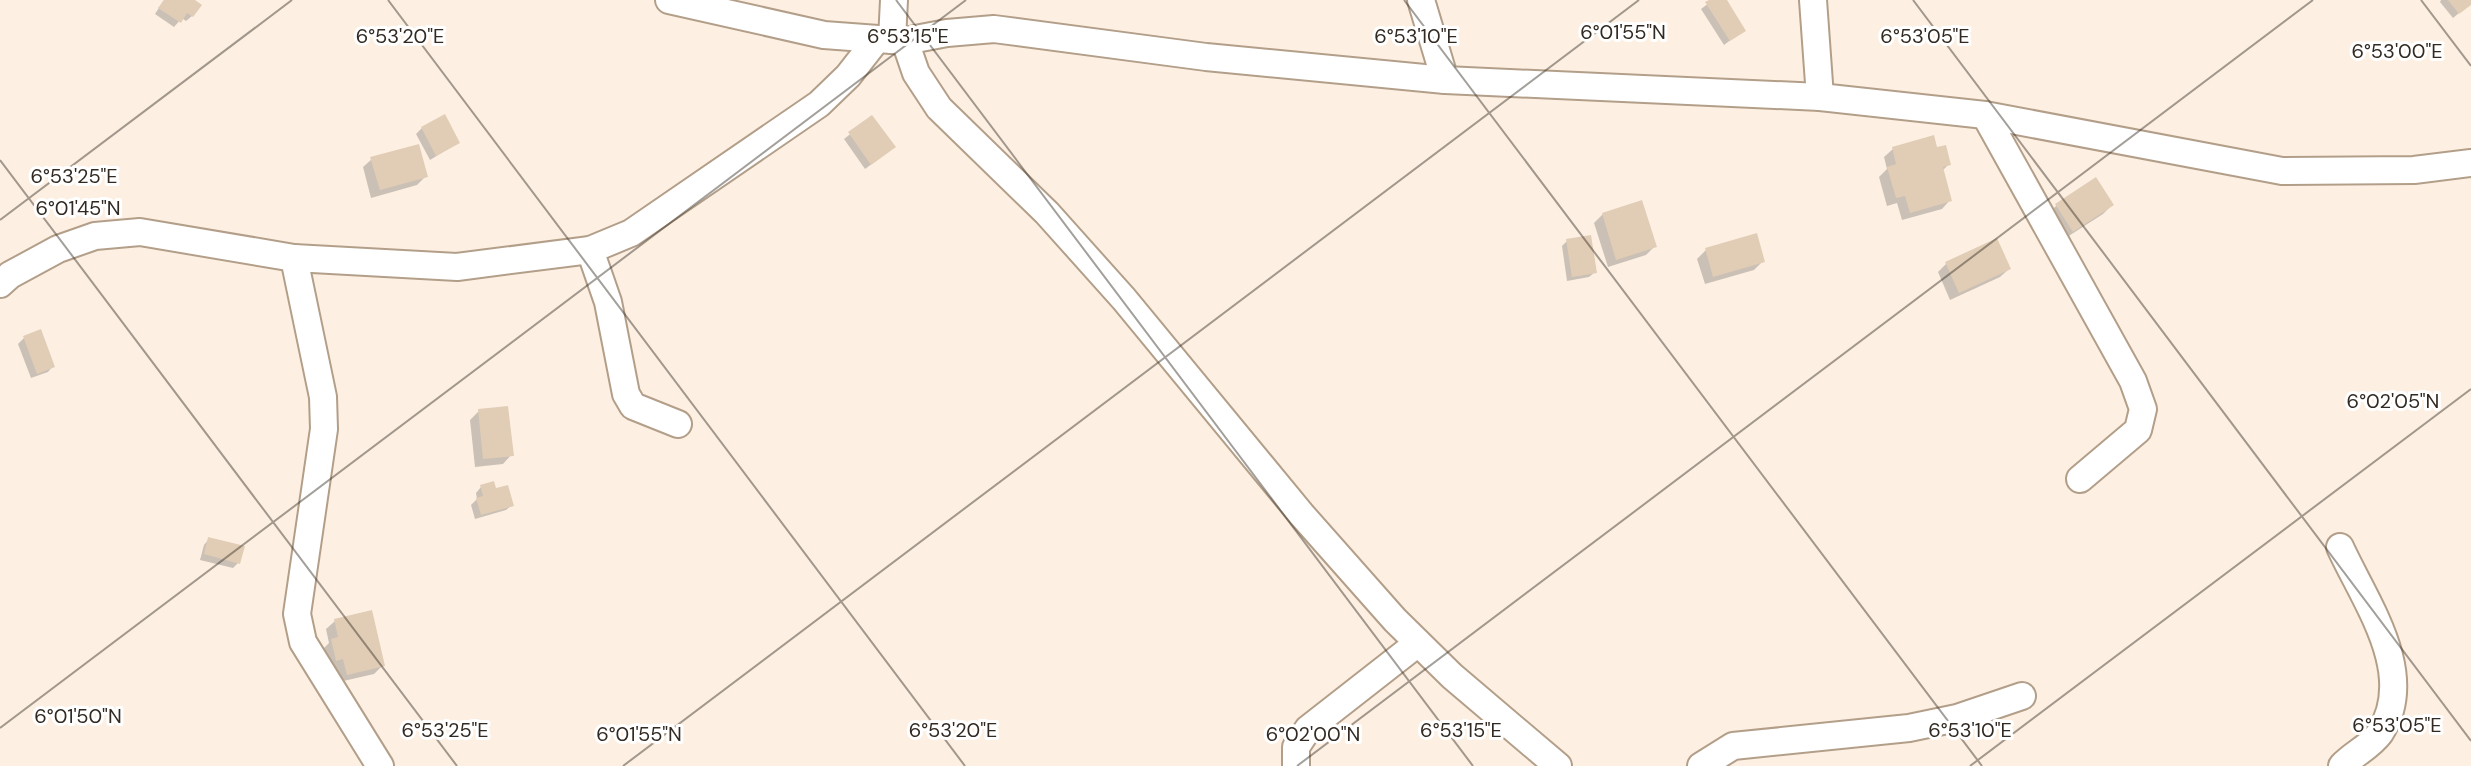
<svg xmlns="http://www.w3.org/2000/svg" width="2471" height="766" viewBox="0 0 2471 766" font-family="'DM Sans',sans-serif">
	<rect width="100%" height="100%" fill="#fdf0e3"/>
	<g fill="#0003">
		<path d="M164,0h30l-2,16 -6,5 -4,-3 -8,9 -19,-13z"/>
		<path d="M1713,0h11l20,30 -20,15 -23,-36z"/>
		<path d="M2441,0h30v3l-18,15 -13,-16z"/>
		<path d="M872,117l16,35 -23,17 -21,-30z"/>
		<path d="M422,128l36,15 -28,17 -14,-26z"/>
		<path d="M1893,149h43l13,15 -7,7 8,29 -8,9 -40,11 -5,-17 -10,3 -8,-29 8,-8 -3,-12z"/>
		<path d="M372,159l54,17 -9,9 -46,13 -8,-31z"/>
		<path d="M2112,205l-9,9 -39,25 -16,-25 8,-8z"/>
		<path d="M1603,214l51,33 -8,8 -38,12 -14,-44z"/>
		<path d="M1567,241l28,31 -6,5 -22,4 -5,-35z"/>
		<path d="M1706,250l57,11 -9,9 -49,14 -8,-25z"/>
		<path d="M1946,264l63,5 -9,8 -50,23 -12,-28z"/>
		<path d="M40,332l13,34 -5,6 -17,6 -13,-34 6,-6z"/>
		<path d="M479,411l32,44 -8,9 -28,3 -5,-47z"/>
		<path d="M481,487l14,4 17,14 -6,5 -31,9 -4,-14 6,-6 -1,-6z"/>
		<path d="M209,539l29,24 -5,5 -33,-8 4,-15z"/>
		<path d="M335,621l48,44 -9,9 -35,8 -4,-15 -7,1 -5,-19 6,-6 -3,-14z"/>
	</g>
	<g fill="#e1cdb6">
		<path d="M164,0h31l7,5 -9,12 -6,-4 -6,10 -23,-15z"/>
		<path d="M1709,0h18l19,31 -16,10 -25,-39z"/>
		<path d="M2448,0h23v5l-12,9z"/>
		<path d="M445,114l15,29 -24,13 -15,-29z"/>
		<path d="M872,115l24,32 -25,18 -23,-33z"/>
		<path d="M1934,135l3,12 9,-2 5,20 -8,2 9,34 -42,12 -5,-17 -9,2 -9,-31 9,-3 -4,-17z"/>
		<path d="M419,144l9,33 -48,13 -10,-33z"/>
		<path d="M2096,177l18,28 -41,27 -18,-28z"/>
		<path d="M1642,200l15,47 -41,13 -14,-47z"/>
		<path d="M1757,233l8,29 -52,15 -8,-29z"/>
		<path d="M1591,235l6,38 -25,4 -6,-38z"/>
		<path d="M1997,238l14,31 -52,24 -14,-31z"/>
		<path d="M41,329l14,38 -18,7 -14,-38z"/>
		<path d="M508,406l6,50 -31,3 -5,-50z"/>
		<path d="M494,481l2,7 12,-3 6,21 -33,9 -5,-17 7,-2 -3,-11z"/>
		<path d="M208,537l37,9 -5,18 -36,-10z"/>
		<path d="M372,610l13,56 -38,9 -4,-16 -7,2 -5,-22 7,-2 -4,-18z"/>
	</g>
	<g fill="none" stroke-linecap="round" stroke-linejoin="round">
		<g stroke="#b39f89" stroke-width="30">
			<g id="minor">
				<path d="M669,0l155,35 81,6 42,-8 47,-4 212,28 239,23 375,17 165,18 297,56 132,-1 57,-7"/>
				<path d="M1421,0l24,80"/>
				<path d="M1813,0l7,97"/>
				<path d="M892,40l2,-40"/>
				<path d="M905,41l11,32 23,35 108,105 77,86 178,216 93,105 57,56 106,90"/>
				<path d="M1985,115l148,266 10,28 -5,21 -58,49"/>
				<path d="M590,250l18,52 18,92 7,12 45,18"/>
				<path d="M294,258l29,139 1,32 -27,185 6,28 77,124"/>
				<path d="M0,284l10,-9 48,-26 37,-13 45,-4 154,26 163,9 133,-17 41,-17 188,-129 29,-28 29,-37"/>
				<path d="M2340,547c25,55 78,126 40,186 -10,14 -27,21 -38,33"/>
				<path d="M1296,766v-19l12,-18 110,-86"/>
				<path d="M1701,766l32,-20 176,-18 48,-10 65,-22"/>
			</g>
		</g>
		<use href="#minor" stroke="#fff" stroke-width="26"/>
	</g>
	<path fill="none" stroke="#322a22" stroke-width="2" stroke-opacity="0.45" d="M388,0l577,766M896,0l577,766M1404,0l578,766M1913,0l558,741M2421,0l50,66M0,160l457,606M0,220l292,-220M0,728l966,-728M623,766l1016,-766M1297,766l1016,-766M1970,766l501,-377"/>
	<g font-size="20" text-anchor="middle" fill="#322a22" stroke="#fff" stroke-width="6" stroke-linejoin="round" paint-order="stroke">
		<text x="1623" y="39">6°01'55"N</text>
		<text x="400" y="43">6°53'20"E</text>
		<text x="908" y="43">6°53'15"E</text>
		<text x="1416" y="43">6°53'10"E</text>
		<text x="1925" y="43">6°53'05"E</text>
		<text x="2397" y="58">6°53'00"E</text>
		<text x="74" y="183">6°53'25"E</text>
		<text x="78" y="215">6°01'45"N</text>
		<text x="2393" y="408">6°02'05"N</text>
		<text x="78" y="723">6°01'50"N</text>
		<text x="2397" y="732">6°53'05"E</text>
		<text x="445" y="737">6°53'25"E</text>
		<text x="953" y="737">6°53'20"E</text>
		<text x="1461" y="737">6°53'15"E</text>
		<text x="1970" y="737">6°53'10"E</text>
		<text x="639" y="741">6°01'55"N</text>
		<text x="1313" y="741">6°02'00"N</text>
	</g>
</svg>
